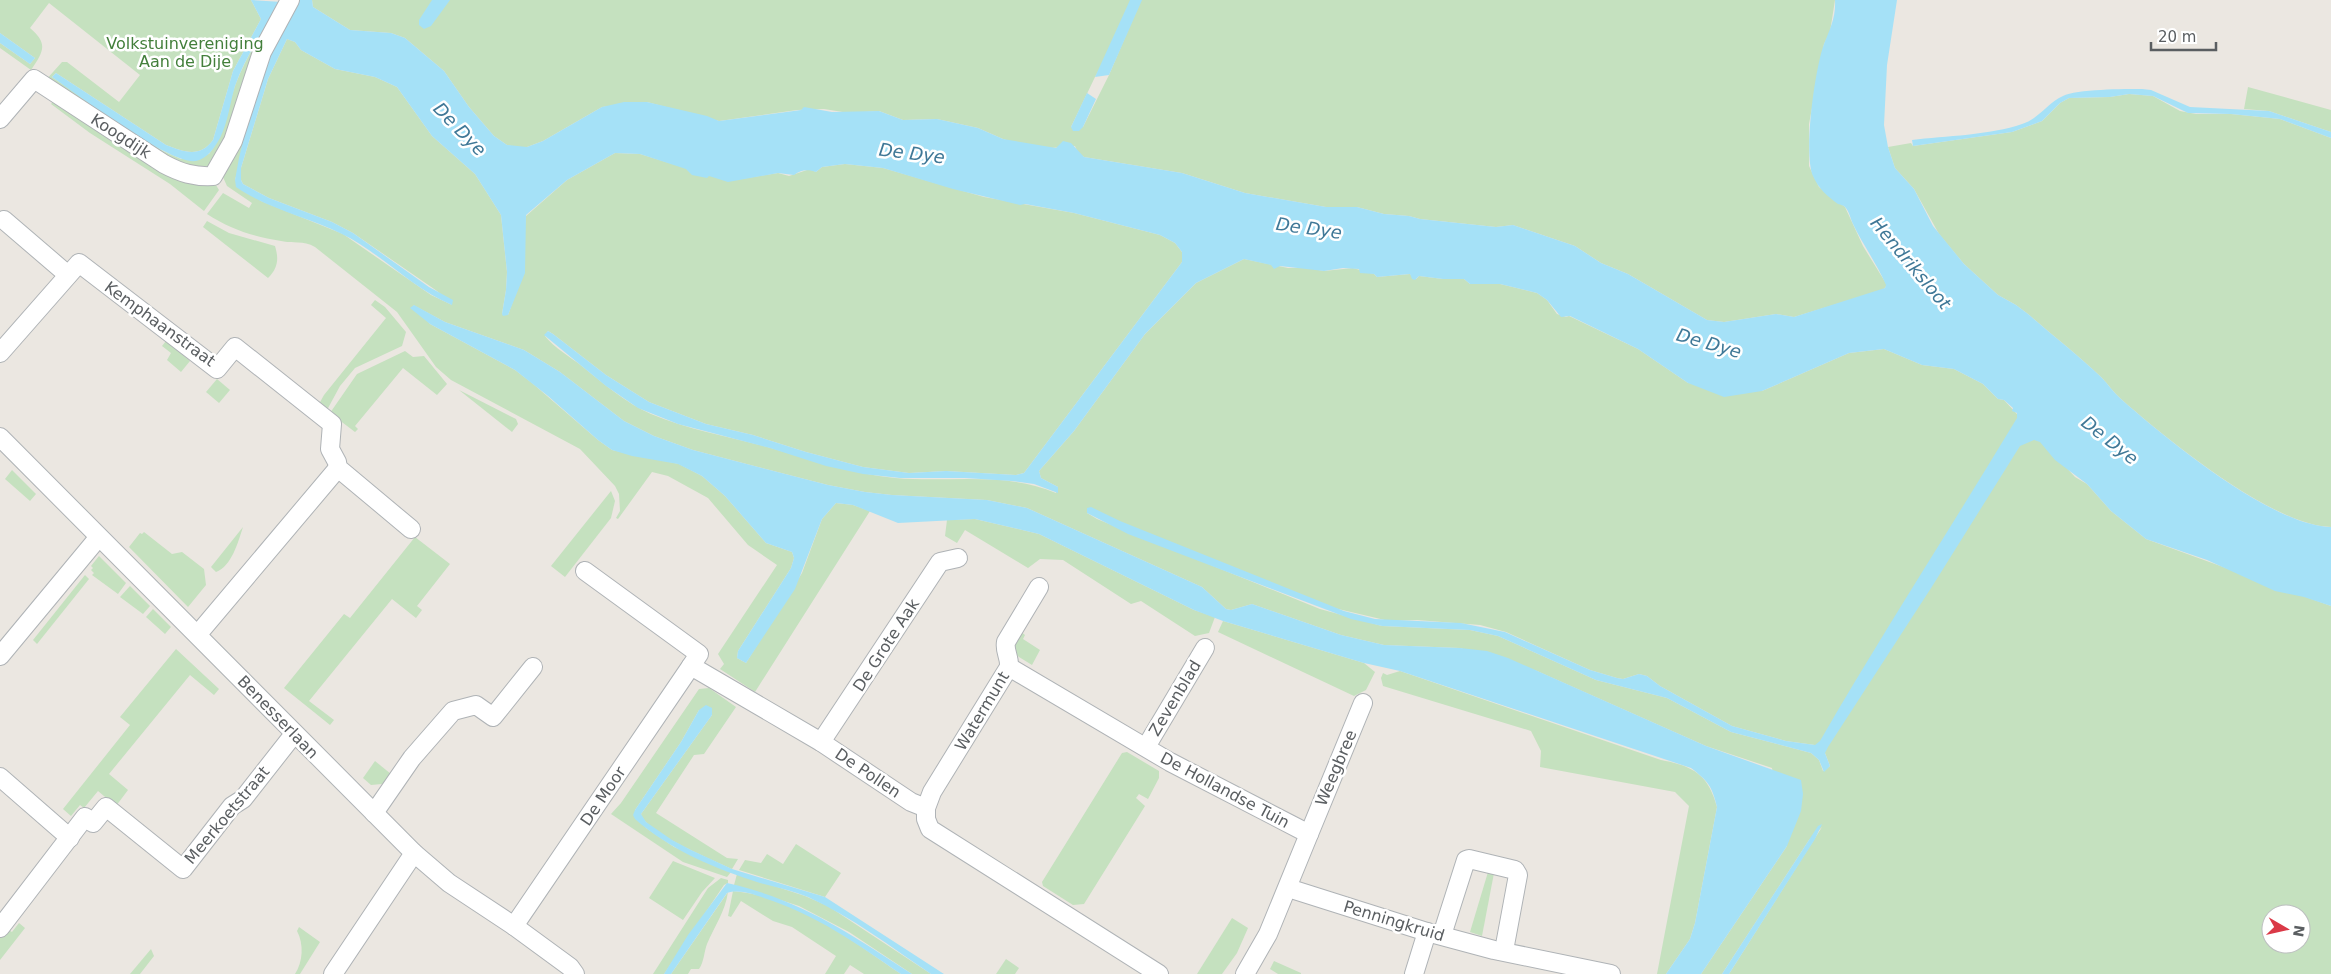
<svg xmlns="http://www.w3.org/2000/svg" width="2331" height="974" viewBox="0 0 2331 974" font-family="'DejaVu Sans',sans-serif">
	<rect width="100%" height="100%" fill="#ebe7e1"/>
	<g fill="#c5e1bf" fill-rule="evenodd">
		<path d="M0,0h251l10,19 -28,52 -20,69c-13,18 -29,12 -47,5l-110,-72 -4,4 111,74 18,8 28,-5c16,-21 18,-46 27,-71 10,-25 24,-48 38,-72l-45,132 -18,24 -25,3 -141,-89 17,-19h5l52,40 21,-27 -91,-72 -19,25c19,16 13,24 1,42l-31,-22v-5l30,21 5,-6 -35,-25z"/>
		<path d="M312,0h826l-43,77 -24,50h12l26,-52 32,-75h694l-5,32 -6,12 -15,80v42l10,21 26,20 18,39 24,39 -4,5 -89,27 -18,-3 -52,8 -17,-2 -79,-46 -27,-11 -26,-17 -62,-21 -17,2 -76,-8 -11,-3 -25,-2 -27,-7h-31l-81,-14 -63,-20 -98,-16 -6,-4 -3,-7 -24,2 -30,-4 -18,-5 -25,-11 -41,-9 -34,1 -24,-9 -30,2 -25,-4 -27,1 -78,11 -72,-19 -45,5 -59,34 -16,6h-11l-9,-2 -13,-9 -25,-29 -25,-36 -39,-33 -14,-5 -41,-3 -37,-23z"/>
		<path d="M287,39l8,3 6,8 34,19 40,8 22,10 35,49 43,38 26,41 6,57 -1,18 -4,24 6,1 9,-25 9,-74 41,-36 48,-27 25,1 88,27 50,-8 11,3 21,-7 6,3 6,-5 23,-3 38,4 101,29 90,16 86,22 15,8 7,9v10l-158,211 -8,2 -70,-4 -37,2 -46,-6 -57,-15 -53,-17 -47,-11 -57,-22 -43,-27 -53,-41 -5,-3 -3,5c9,12 26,21 38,31 21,17 43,36 68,47 38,16 80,23 120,34 41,12 81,26 124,30 55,5 109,-7 161,15l2,-6 -17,-9 -2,-7 35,-40 71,-97 51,-51 48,-24 44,9h20l16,3 29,-3 21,6 3,3 33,-3 6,5 3,-3 24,3h21l6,5h30l37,9 10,7 10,14 9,3 3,-1 69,33 50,34 74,8 87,-38 35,-4 38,16 32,4 29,15 15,15 6,1 71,77 12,7 24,27 35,28 185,67v368h-602l93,-147 -13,13 -87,134h-21l86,-128 -15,-78 -66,-22 -169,-75 -77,-23 -76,-3 -43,-10 -89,-31 -21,6 -5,-1 -24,-22 -175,-79 -40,-8 -95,-5 -27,-3 -37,-7 -135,-35 -39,-14 -30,-15 -64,-49 -36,-22 -79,-28 -32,-17 17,19 85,46 17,13 66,57 14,10 67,14 23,12 23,20 41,47 26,9 2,6 -3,10 -53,83 -1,7 9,5 56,-90 20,-54 14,-16 17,2 17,6 -115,181 -35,-23 4,-5 -6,-10 59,-89 -29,-20 -40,-47 -40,-22 -16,-4 -34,47 -2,-1 4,-7 -1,-17 -4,-8 -35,-37 -129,-69 -15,-13 -39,-55 -82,-65c-12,-7 -22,-3 -34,-6 -27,-4 -51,-12 -74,-27l16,-21 26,15 3,-5 -25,-17 -5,-11 52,-130 -39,135 26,21 82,33 88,61 21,10 -15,-14 -84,-58 -21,-11 -63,-24 -26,-14 -2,-4v-12l27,-89zM1087,509l247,99 55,13 28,-1 63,5 26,7 84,38 27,8 6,1 16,-5 8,2 13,10 72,40 54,15 29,4 10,8 5,13 -7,5 -4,-11 -8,-7 -80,-21 -64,-34 -71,-18 -98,-44 -28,-6 -88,-4 -62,-17 -223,-90 -10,-6zM2271,914h30v30h-30z"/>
		<path d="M2248,87l83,23v22l-62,-21 -25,-2z"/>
		<path d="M2129,94l24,2 27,15 16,3h35l49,5 51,19v389c-58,-1 -166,-89 -210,-128 -7,-6 -13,-15 -20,-22 -23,-22 -49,-42 -73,-63l-12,-9 -18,-10 -34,-31 -25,-30 -25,-45 -19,-21 -7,-21 23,-4 2,3 99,-14 30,-11 18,-18 9,-5 41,-1z"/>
		<path d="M55,99l159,83 5,8 -15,21 -34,-27 -80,-51 -39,-29z"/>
		<path d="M207,221l22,12 46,13c4,13 3,22 -7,32l-65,-51z"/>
		<path d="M375,300l10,7 21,25 -4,14 -47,22 -15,18 -13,24 -8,-6 5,-9 62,-77 -15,-13z"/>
		<path d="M166,341l24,20 -9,11 -14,-12 4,-7 -9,-7z"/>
		<path d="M405,351l8,6 11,-1 23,28 -10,11 -34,-27 -48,58 3,3 -3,3 -25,-19 27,-39z"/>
		<path d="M217,379l13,11 -11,13 -13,-11z"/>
		<path d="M459,390l57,29 2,5 -6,8z"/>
		<path d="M12,470l24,24 -6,7 -25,-22z"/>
		<path d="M611,491l4,10 -4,17 -46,59 -14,-11z"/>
		<path d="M975,519l64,15 155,76 21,7 -6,16 -14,3 -54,-35 -10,3 -68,-44 -23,-1 -12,9 -63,-38 -8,13 -12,-7 2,-16z"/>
		<path d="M243,527c-5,15 -11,39 -27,45l-5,-5z"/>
		<path d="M144,532l28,22 10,-2 22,17 2,16 -18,22 -59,-60 11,-14 2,1z"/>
		<path d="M415,537l35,27 -33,42 5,4 -6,8 -24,-19 -83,102 25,19 -4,5 -46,-37 60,-74 6,4z"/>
		<path d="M99,556l27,27 -8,11 -26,-19 2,-2 -3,-3 2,-2 -2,-2z"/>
		<path d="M85,575l4,4 -52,65 -4,-4z"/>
		<path d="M130,586l20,20 -7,8 -23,-17z"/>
		<path d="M153,609l18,18 -6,7 -19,-17z"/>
		<path d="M1223,621l141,42 11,9 -9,18 -12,6 -136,-64z"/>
		<path d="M1019,630l6,5 -2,4 17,11 -8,15 -13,-8 -6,-6 3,-17z"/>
		<path d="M176,649l43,40 -5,6 -24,-20 -81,99 19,16 -12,16 -18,-15 -14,17 -4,-3 -9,11 -8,-7 67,-84 -10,-8z"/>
		<path d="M1400,671l261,89c32,6 47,14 56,47l-22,116 -5,16 -24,35h-9l32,-168 -14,-14 -135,-25 1,-16 -10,-20 -148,-45 -2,-8 2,-5 4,2z"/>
		<path d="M709,688l27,19 -32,47 -10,1 -38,58 71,45 11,1 -6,10c-17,-8 -88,-37 -91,-55l71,-99 -13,-5 -18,32 -46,68 11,18 28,19 57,25 -4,5 -44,-15 -72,-48 10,-11 78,-114z"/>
		<path d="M1127,752l32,19v7l-11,21 -9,-5 -3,4 9,8 -61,98 -11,1 -30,-19 -1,-4 80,-129z"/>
		<path d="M375,761l16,13 -9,10 -11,1 -8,-7z"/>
		<path d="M796,844l45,29 -16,24 -86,-27 6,-10 16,3 6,-9 16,10z"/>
		<path d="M673,861l42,17 -13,14 -19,28 -34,-22z"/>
		<path d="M1488,872l6,1 -12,63 -12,-4z"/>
		<path d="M737,874l68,22 23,10 103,68h-19l-63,-42 -50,-26 -65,-21z"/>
		<path d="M721,878l7,2v3l-4,2 -60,89h-11l55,-86z"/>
		<path d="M733,891c64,6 116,48 168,83h-37l-14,-9 -6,9h-19l11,-18 -44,-29 -19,-6 -32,-20 -10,16 -3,-1z"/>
		<path d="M728,892c-3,20 -13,33 -21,52 -3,8 -3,18 -8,25h-8l-3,5h-17z"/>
		<path d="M1232,918l16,10 -11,25 -15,21h-25z"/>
		<path d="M19,923l6,5 -25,32v-23l7,-8 5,3z"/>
		<path d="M299,927l21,15 -20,32h-5c8,-12 9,-30 2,-43z"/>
		<path d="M151,949l3,7 -14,18h-10z"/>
		<path d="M1006,959l13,9 -4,6h-19z"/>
		<path d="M1274,961l27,12v1h-23l-8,-5z"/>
	</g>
	<g fill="#a5e1f7">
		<path d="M251,0l47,3 2,-3h12l1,7 37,23 41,3 14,5 39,33 25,36 25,29 13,9 20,2 16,-6 59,-34 22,-5h23l60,14 12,5 82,-11 3,-3 28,5 47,-1 24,9 34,-1 41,9 25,11 53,9 7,-7 8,2 13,14 98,16 63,20 81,14h31l27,7 25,2 11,3 76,8 17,-2 62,21 26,17 27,11 79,46 17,2 52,-8 18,3 91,-29 1,-3c-9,-21 -23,-40 -33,-61 -2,-4 -4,-13 -8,-17 -2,-2 -4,-2 -7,-3 -10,-7 -20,-16 -25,-28 -10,-22 2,-108 11,-132 6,-15 12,-27 11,-44h62l-10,65 -3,60 4,22 7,21 19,21 19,37 31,38 34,31 18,10 12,9c24,21 50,41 73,63 7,7 13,16 20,22 44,39 151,127 210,128v79l-27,-9 -29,-6 -68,-31 -61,-21 -35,-28 -24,-27 -32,-24 -15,-18 -6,-2 -14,6 -87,139 -105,162 -3,6 5,13 -6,6 -5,-12 -8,-7 -80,-21 -64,-34 -71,-18 -98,-44 -28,-6 -88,-4 -31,-7 -223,-85 -41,-21v-5l4,-1 29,14 224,90 31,8 86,4 44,9 85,38 27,8 6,1 16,-5 8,2 13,10 72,40 54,15 29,4 5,-4c63,-109 132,-215 197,-323v-5l-5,-2 1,-3 -9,-8 -6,-1 -15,-15 -29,-15 -32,-4 -38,-16 -35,4 -87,38 -38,6 -36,-14 -50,-34 -68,-33 -9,1 -14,-17 -10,-7 -37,-9h-30l-6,-5h-21l-24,-3 -4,4 -3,-1 -2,-5 -33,3 -3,-3 -14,-1 -1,-4 -16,-1 -19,3 -44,-5 -6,3 -3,-4 -27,-6 -48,24 -51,51 -71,97 -35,40 2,7 17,9v6l-24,-9 -22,-3 -47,-3h-65l-37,-4 -37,-8 -56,-18 -92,-24 -40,-16 -32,-22 -62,-51 4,-4 5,3 53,41 43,27 57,22 47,11 53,17 57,15 46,6 37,-2 70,4 8,-2 158,-211v-10l-7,-9 -15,-8 -86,-22 -49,-9 -5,1 -67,-16 -70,-21 -38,-4 -23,3 -6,5c-8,-3 -16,-2 -22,3l-16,-2 -50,9 -19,-6 -2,2 -15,-3 -6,-6 -46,-15 -25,-1 -48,27 -41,35 -1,58 -17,42 -5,1 -1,-2 4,-24 1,-18 -6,-57 -26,-41 -43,-38 -35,-49 -22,-10 -40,-8 -34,-19 -6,-8 -8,-3 -19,40 -27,89v12l2,4 26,14 63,24 21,11 76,54 24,13 -1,5c-41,-17 -71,-52 -110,-71 -34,-17 -74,-25 -106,-47l-1,-7 4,-22 35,-146c-14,24 -30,48 -39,74 -5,17 -7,36 -15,52 -5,9 -13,21 -24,23 -26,4 -118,-66 -144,-84l4,-4 110,72c18,7 34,13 47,-5l20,-69 28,-52z"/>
		<path d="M432,0h18l-19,26 -7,3 -5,-4v-5z"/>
		<path d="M1130,0h12l-33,75 -14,2z"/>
		<path d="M0,33l35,25 -5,6 -30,-21z"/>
		<path d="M2142,89l9,1 39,17 79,4 62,21v6l-51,-19 -49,-5 -43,-1 -35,-17 -24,-2 -19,3 -41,1 -9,5 -18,18 -30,11 -99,14 -1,-6c33,-4 79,-5 110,-16 17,-5 25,-21 41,-28 13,-7 62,-7 79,-7z"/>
		<path d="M1087,93l9,6 -13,28 -4,4h-6l-2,-4z"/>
		<path d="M414,305l31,17 79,28 36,22 64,49 30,15 39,14 135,35 37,7 27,3 95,5 40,8 175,79 24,22 5,1 21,-6 89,31 43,10 76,3 27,3 21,7 198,88 95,34 2,14 -2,17 -14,35 -86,128h-35l24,-35 5,-16 22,-116c-5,-21 -9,-26 -26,-39l-291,-97 -36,-8 -141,-42 -29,-11 -155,-76 -64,-15 -77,4 -45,-18 -17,-2 -14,16 -27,70 -49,74 -9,-5 1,-7 53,-83 3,-10 -2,-6 -26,-9 -41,-47 -23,-20 -24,-12 -46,-8 -20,-6 -14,-10 -50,-44 -33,-26 -85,-46 -20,-16z"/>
		<path d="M706,705l6,3v7l-71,99 5,8 26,18 19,10 41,19 93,28 119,77h-13c-40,-27 -79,-57 -123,-77 -15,-6 -32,-10 -48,-14 -44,-14 -90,-33 -125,-64l-2,-4 2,-5 46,-68 18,-32z"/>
		<path d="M1822,824l-7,15 -86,135h-7l96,-148z"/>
		<path d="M727,883c75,17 122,50 185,91h-11c-44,-30 -86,-60 -137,-76 -12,-4 -25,-9 -37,-5l-56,81h-7l24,-39z"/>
	</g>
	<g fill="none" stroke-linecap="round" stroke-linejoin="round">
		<g stroke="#afb3b6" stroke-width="20">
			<g id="street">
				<path d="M0,119l34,-40 130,85c17,9 30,13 49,12l20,-35 29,-89 28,-52"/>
				<path d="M4,220l64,55"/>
				<path d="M0,353l79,-90 138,106 18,-22 97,77 -2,25 7,13 1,6 73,61"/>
				<path d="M0,437l414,416 35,30 65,43 56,41 5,7"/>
				<path d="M585,571l114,83 -8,12 130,76 90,60 15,6v11l4,10 229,145"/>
				<path d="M198,634l140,-166"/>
				<path d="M0,656l98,-118"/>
				<path d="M1009,667l161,95 139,72 -41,100 -23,40"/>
				<path d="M821,742l119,-180 18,-4"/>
				<path d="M1146,747l59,-99"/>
				<path d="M0,777l70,61"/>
				<path d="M926,808l6,-16 77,-125c1,-10 -5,-16 -3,-25l33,-55"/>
				<path d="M374,813l38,-55 41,-47 23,-6 17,12 40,-50"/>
				<path d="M1309,834l54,-131"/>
				<path d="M1288,888l139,44 67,18 117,24"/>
				<path d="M514,926l177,-260"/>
				<path d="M0,928l85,-111 8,6 13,-16 77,62 49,-63 11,-7 51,-65"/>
				<path d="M1442,935l24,-75 3,-1 46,11 3,5 -13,70 -4,6"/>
				<path d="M333,974l81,-121"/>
				<path d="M1414,974l13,-42"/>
			</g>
		</g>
		<use href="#street" stroke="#fff" stroke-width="18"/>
	</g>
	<g text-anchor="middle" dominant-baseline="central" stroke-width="5" stroke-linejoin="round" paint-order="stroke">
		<g font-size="16" fill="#437f3b" stroke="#fff">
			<text x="185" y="43">Volkstuinvereniging<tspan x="185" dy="18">Aan de Dije</tspan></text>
		</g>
		<g font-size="16" fill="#5a5e61" stroke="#fff">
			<text transform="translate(121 136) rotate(33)">Koogdijk</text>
			<text transform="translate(160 324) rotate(36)">Kemphaanstraat</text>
			<text transform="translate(886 645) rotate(-57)">De Grote Aak</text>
			<text transform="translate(1175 698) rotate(-59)">Zevenblad</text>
			<text transform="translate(982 711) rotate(-59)">Watermunt</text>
			<text transform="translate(278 717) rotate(46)">Benesserlaan</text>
			<text transform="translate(1336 768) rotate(-67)">Weegbree</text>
			<text transform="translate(868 773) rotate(34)">De Pollen</text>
			<text transform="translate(1225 790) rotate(28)">De Hollandse Tuin</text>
			<text transform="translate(603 796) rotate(-56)">De Moor</text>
			<text transform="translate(227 815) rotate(-50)">Meerkoetstraat</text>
			<text transform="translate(1394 921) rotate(17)">Penningkruid</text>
		</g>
		<g font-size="18" font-style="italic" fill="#3f7897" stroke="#fff">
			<text transform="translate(460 129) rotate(46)">De Dye</text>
			<text transform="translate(912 153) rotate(7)">De Dye</text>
			<text transform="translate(1309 228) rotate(8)">De Dye</text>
			<text transform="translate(1911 263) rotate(50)">Hendriksloot</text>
			<text transform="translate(1709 343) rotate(16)">De Dye</text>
			<text transform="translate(2110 440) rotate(38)">De Dye</text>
		</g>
	</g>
	<g transform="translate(2286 929) rotate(99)"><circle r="24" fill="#ffffff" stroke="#bdbfc0"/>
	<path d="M0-4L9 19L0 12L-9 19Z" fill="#da3947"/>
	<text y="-8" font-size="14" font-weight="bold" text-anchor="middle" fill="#5a5e61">N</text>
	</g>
	<path d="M2151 42v8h65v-8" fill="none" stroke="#5a5e61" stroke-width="2.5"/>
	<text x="2158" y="42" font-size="15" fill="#5a5e61" stroke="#ffffff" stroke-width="4" paint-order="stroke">20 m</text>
</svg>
